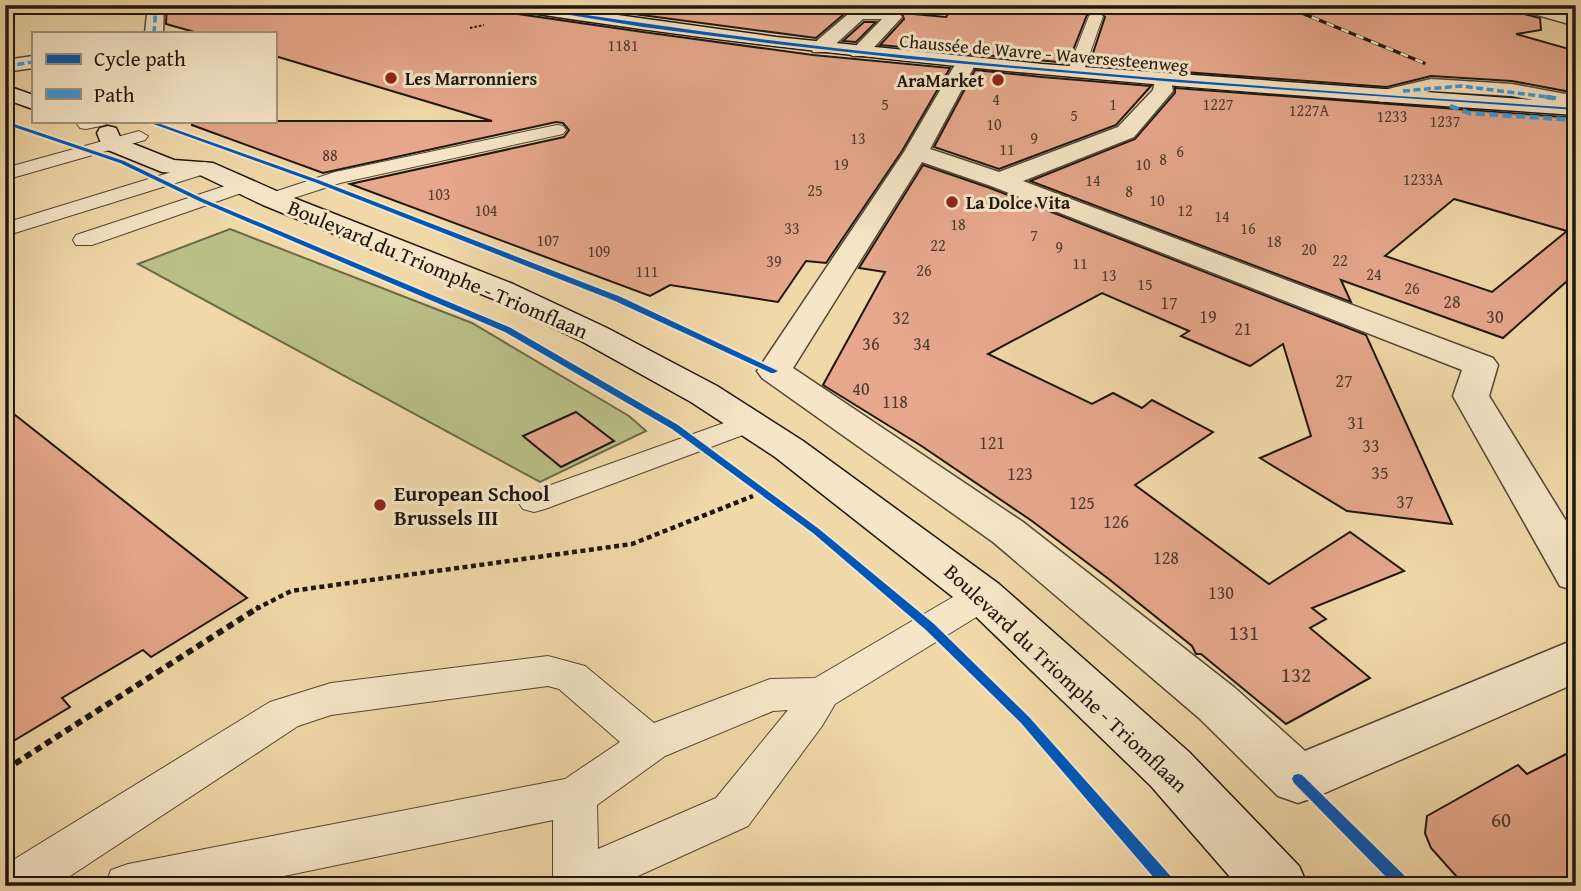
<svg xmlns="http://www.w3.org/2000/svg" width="1581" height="891" viewBox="0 0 1581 891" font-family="'Gentium Book Plus',serif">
	<rect width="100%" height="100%" fill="#f1d8a9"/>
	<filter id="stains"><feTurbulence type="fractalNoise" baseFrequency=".00286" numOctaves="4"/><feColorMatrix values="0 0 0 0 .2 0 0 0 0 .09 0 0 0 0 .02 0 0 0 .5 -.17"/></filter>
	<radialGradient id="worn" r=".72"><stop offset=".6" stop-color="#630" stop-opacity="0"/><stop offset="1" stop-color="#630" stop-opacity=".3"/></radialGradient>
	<path fill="#babf88" stroke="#6c6a4a" stroke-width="2" d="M230,229l242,94 157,93 17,15 -106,51 -402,-218z"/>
	<g fill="#e6a78c" stroke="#1e160d" stroke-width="2" fill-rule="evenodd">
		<path d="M167,5h333l11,8 132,19 170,23 137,13 -48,83 -76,112 -20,-2 -28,41 -108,-17 -20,11 -300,-112 214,-47 5,-7 -6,-7 -7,-1 -233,51 -131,-48 1,-4h299l-217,-65v-23h-77l-32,-9z"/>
		<path d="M566,5h240l44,4 -34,29z"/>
		<path d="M955,5h554l3,6 28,7 1,12 -25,4 60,17v42l-64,-12 -81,-5 -44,11 -298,-22 16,-48 -8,-7 -10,5 -19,48 -188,-18 24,-26 -2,-6 44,4z"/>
		<path d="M864,22h12l-20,20 -13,-1z"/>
		<path d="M975,70l67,7 109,9 -35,39 -117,44 -65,-22z"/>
		<path d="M1175,88l401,30v155l-73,65 -162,-58 10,22 -321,-121 105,-42 40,-46zM1454,199l113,32 -75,61 -107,-36z"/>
		<path d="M923,165l67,23 376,147 86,189 -105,-13 -87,-53 51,-22 -28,-92 -33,22 -69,-30 8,-5 -87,-38 -114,61 104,50 21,-11 29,15 10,-8 61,32 -78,53 134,99 81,-52 54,39 -92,37 14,11 -16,9 60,50 -84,46 -85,-70h-5l-4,-8 -82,-66 -78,-59 -112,-76 -97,-60 62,-113 -26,-4z"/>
		<path d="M5,407l242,191 -96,59 -8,-7 -81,48 8,9 -65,39z"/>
		<path d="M576,412l38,29 -53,26 -38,-31z"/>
		<path d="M1576,749v137h-111l-34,-38 -6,-15 2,-17 91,-51 9,9z"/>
	</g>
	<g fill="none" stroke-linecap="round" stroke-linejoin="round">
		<g stroke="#534634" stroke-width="2">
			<g id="lane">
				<path d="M1096,12l7,4 -20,57 -3,3h-10l-3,-3 22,-57z"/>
				<path d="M80,121h28l-3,4 -19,4 -6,-1 -3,-4z"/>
				<path d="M557,125l6,1 3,4 -3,4 -223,49 -68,22 -7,-2 -3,-4 3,-4 70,-23z"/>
				<path d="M139,131l9,5 -3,4 -140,40v-12z"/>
				<path d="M204,162l7,2 2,4 -2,4 -206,64v-13z"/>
				<path d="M243,180l10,6 -3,4 -158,55h-16l-3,-5 3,-5z"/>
				<path d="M749,414l10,3 4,6 -4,6 -214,80 -11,3 -11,-3 -5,-7 5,-7z"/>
				<path d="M983,583l13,4 5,9 -5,9 -161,99 -13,22 -74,100 -132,60h-63v-66l-317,66h-131l6,-16 17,-6 437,-85 55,-37 -61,-53 -11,-3 -217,29 -33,11 -243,160h-50v-21l265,-163 61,-19 217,-27 37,10 69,57 116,-44 45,-1 155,-91zM788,710l-72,88 -118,51 -1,-44 68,-49 108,-45z"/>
			</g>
		</g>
		<g stroke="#534634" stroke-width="3">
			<g id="street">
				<path d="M148,5h16l-1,28h-18z"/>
				<path d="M1511,5h27l38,11v10l-63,-18z"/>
				<path d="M859,9c15,0 34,-4 43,8l-36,39h-14l-2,-4 32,-33h-19l-36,33h-14l-2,-4 2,-4 40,-34z"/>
				<path d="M33,56v12l-28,4v-12z"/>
				<path d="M966,57l10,6 -46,86 69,23 119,-45 35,-37 3,-14h14l3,15 -39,46 -111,44 470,177 5,7 -9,31 87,141v54l-16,-5 -107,-190 9,-26 -471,-184 -69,-24 -129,206 230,154 212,166 70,63 271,-112v44l-258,113 -20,7 -20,-7 -79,-78 -206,-176 -231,-164 -5,-7 147,-219 52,-89z"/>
				<path d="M1431,79l81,5 64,12v12l-64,-12 -81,-5 -49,11 -7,-2 -3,-4 3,-4z"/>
			</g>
		</g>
		<g stroke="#1e160d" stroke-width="3">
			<g id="secondary">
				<path d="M503,5h42l231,32 266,27 534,39v12c-357,-24 -712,-50 -1065,-105z"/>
				<path d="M5,85l28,10v14l-28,-10z"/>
				<path d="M108,126l8,2 5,11 53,21 39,3 68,30 232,91 94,44 110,58 86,55 196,143 190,168 110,114 9,20h-70l-87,-100 -184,-178 -192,-151 -84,-55 -108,-60 -92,-44 -228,-93 -63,-30 -38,-3 -59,-24 -6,-15 3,-5z"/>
			</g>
		</g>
		<path stroke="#1e160d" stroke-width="2" stroke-dasharray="2.5 2" stroke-linecap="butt" d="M470,28l14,-3"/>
		<path stroke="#1e160d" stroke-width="4.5" stroke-dasharray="5 3.5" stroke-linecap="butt" d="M256,609l35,-18 341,-47 121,-48"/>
		<path stroke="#1e160d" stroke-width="6" stroke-dasharray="7 5" stroke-linecap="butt" d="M5,770l254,-163"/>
		<use href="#lane" fill="#f6e6c7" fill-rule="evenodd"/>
		<use href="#street" fill="#f6e6c7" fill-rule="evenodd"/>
		<use href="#secondary" fill="#f6e6c7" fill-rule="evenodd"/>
		<g stroke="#1e160d" stroke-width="3.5">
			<path id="rail" d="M1282,5l142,58"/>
		</g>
		<use href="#rail" stroke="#f6e6c7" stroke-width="2.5" stroke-dasharray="8" stroke-linecap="butt"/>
		<g stroke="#3c9ade" stroke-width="3.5" stroke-dasharray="7 3.5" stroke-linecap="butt">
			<path d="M154,33l2,-28"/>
			<path d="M7,66l26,-4"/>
			<path d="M1403,91l58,-5 95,12"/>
		</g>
		<g stroke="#3c9ade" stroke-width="4.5" stroke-dasharray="9 4.5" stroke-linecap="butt">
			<path d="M1546,97l13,2"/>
			<path d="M1450,106l19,7 107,7"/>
		</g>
		<g stroke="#f6e6c7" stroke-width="4">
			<g id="cycleway">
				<path d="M509,5h11c130,20 260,38 391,51 221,22 443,37 665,52v2l-401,-28 -266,-23 -133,-15 -133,-17z"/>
				<path d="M5,121l119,40 79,38 308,129 167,97 141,104 115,95 95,93 146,164 2,5h-16l-140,-163 -95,-93 -113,-97 -141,-104 -167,-97 -306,-131 -79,-38 -115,-39z"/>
				<path d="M145,121h7l169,60 300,116 157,74 -4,2h-3l-156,-72 -298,-118z"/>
				<path d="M1298,774l4,1 108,106 2,5h-17l-101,-103 -2,-4 2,-4z"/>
			</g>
		</g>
		<use href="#cycleway" fill="#0057b8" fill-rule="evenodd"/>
	</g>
	<g fill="#8f2418" stroke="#f6e6c7" stroke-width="2.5">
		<circle cx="391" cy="78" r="7"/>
		<circle cx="998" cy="80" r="7"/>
		<circle cx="952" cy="202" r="7"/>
		<circle cx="380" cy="505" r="7"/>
	</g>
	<g text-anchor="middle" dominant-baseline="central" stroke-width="6" stroke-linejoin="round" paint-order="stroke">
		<g font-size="16" fill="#503a2d">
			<text x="623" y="45">1181</text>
			<text x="996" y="99">4</text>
			<text x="885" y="104">5</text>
			<text x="1113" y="104">1</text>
			<text x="1218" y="104">1227</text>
			<text x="1309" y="110">1227A</text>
			<text x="1074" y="115">5</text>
			<text x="1392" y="116">1233</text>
			<text x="1445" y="121">1237</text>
			<text x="994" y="124">10</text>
			<text x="858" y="138">13</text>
			<text x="1034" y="138">9</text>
			<text x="1007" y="149">11</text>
			<text x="1180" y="151">6</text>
			<text x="330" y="155">88</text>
			<text x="1163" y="159">8</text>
			<text x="841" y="164">19</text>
			<text x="1143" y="164">10</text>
			<text x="1423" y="179">1233A</text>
			<text x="1093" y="180">14</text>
			<text x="815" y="190">25</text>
			<text x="1129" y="191">8</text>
			<text x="439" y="194">103</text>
			<text x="1157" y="200">10</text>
			<text x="486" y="210">104</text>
			<text x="1185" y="210">12</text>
			<text x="1222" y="216">14</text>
			<text x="958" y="224">18</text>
			<text x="792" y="228">33</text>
			<text x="1248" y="228">16</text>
			<text x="1034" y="235">7</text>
			<text x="548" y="240">107</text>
			<text x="1274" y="241">18</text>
			<text x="938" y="245">22</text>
			<text x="1059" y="247">9</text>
			<text x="1309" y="249">20</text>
			<text x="599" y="251">109</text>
			<text x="1340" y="260">22</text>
			<text x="774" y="261">39</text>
			<text x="1080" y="263">11</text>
			<text x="924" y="270">26</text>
			<text x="647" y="271">111</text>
			<text x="1374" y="274">24</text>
			<text x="1109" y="275">13</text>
			<text x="1145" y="284">15</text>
			<text x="1412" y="288">26</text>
		</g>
		<g font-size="18" fill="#1e160d" stroke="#f6e6c7">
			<text transform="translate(1044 53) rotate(5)">Chaussée de Wavre - Waversesteenweg</text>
		</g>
		<g font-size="18" font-weight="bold" fill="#1e160d" stroke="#f6e6c7" text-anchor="start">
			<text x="405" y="78">Les Marronniers</text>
			<text x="984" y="80" text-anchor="end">AraMarket</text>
			<text x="966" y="202">La Dolce Vita</text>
		</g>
		<g font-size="18" fill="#503a2d">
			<text x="1452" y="301">28</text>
			<text x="1169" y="302">17</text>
			<text x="1208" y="316">19</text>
			<text x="1495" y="316">30</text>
			<text x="901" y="317">32</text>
			<text x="1243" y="328">21</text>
			<text x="871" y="343">36</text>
			<text x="922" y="343">34</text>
			<text x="1344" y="380">27</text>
			<text x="861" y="388">40</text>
			<text x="895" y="401">118</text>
			<text x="1356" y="422">31</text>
			<text x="992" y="442">121</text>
			<text x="1371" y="445">33</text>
			<text x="1380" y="472">35</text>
			<text x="1020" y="473">123</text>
			<text x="1405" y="501">37</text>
			<text x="1082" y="502">125</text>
			<text x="1116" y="521">126</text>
			<text x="1166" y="557">128</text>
			<text x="1221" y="592">130</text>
		</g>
		<g font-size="21" fill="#1e160d" stroke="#f6e6c7">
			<text transform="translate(438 269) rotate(23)">Boulevard du Triomphe - Triomflaan</text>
			<text transform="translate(1066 678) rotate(43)">Boulevard du Triomphe - Triomflaan</text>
		</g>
		<g font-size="21" font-weight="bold" fill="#1e160d" stroke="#f6e6c7" text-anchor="start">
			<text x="394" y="493">European School<tspan x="394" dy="24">Brussels III</tspan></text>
		</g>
		<g font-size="21" fill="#503a2d">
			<text x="1244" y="632">131</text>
			<text x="1296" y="674">132</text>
			<text x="1501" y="819">60</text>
		</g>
	</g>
	<rect width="1581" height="891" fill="none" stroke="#f1d8a9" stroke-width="28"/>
	<rect x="7" y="7" width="1567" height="877" fill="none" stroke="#1e160d" stroke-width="3.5"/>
	<rect x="14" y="14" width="1553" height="863" fill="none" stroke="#1e160d" stroke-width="2"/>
	<rect x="32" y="32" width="245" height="91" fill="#f6e6c7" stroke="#a0937d" stroke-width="2"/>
	<rect x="46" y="54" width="35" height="10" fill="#0057b8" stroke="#a0937d" stroke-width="2"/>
	<text x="94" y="66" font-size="21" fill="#1e160d">Cycle path</text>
	<rect x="46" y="89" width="35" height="10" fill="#3c9ade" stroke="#a0937d" stroke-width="2"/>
	<text x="94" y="102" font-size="21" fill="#1e160d">Path</text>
	<rect width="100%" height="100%" filter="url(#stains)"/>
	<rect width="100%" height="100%" fill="url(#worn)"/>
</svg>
